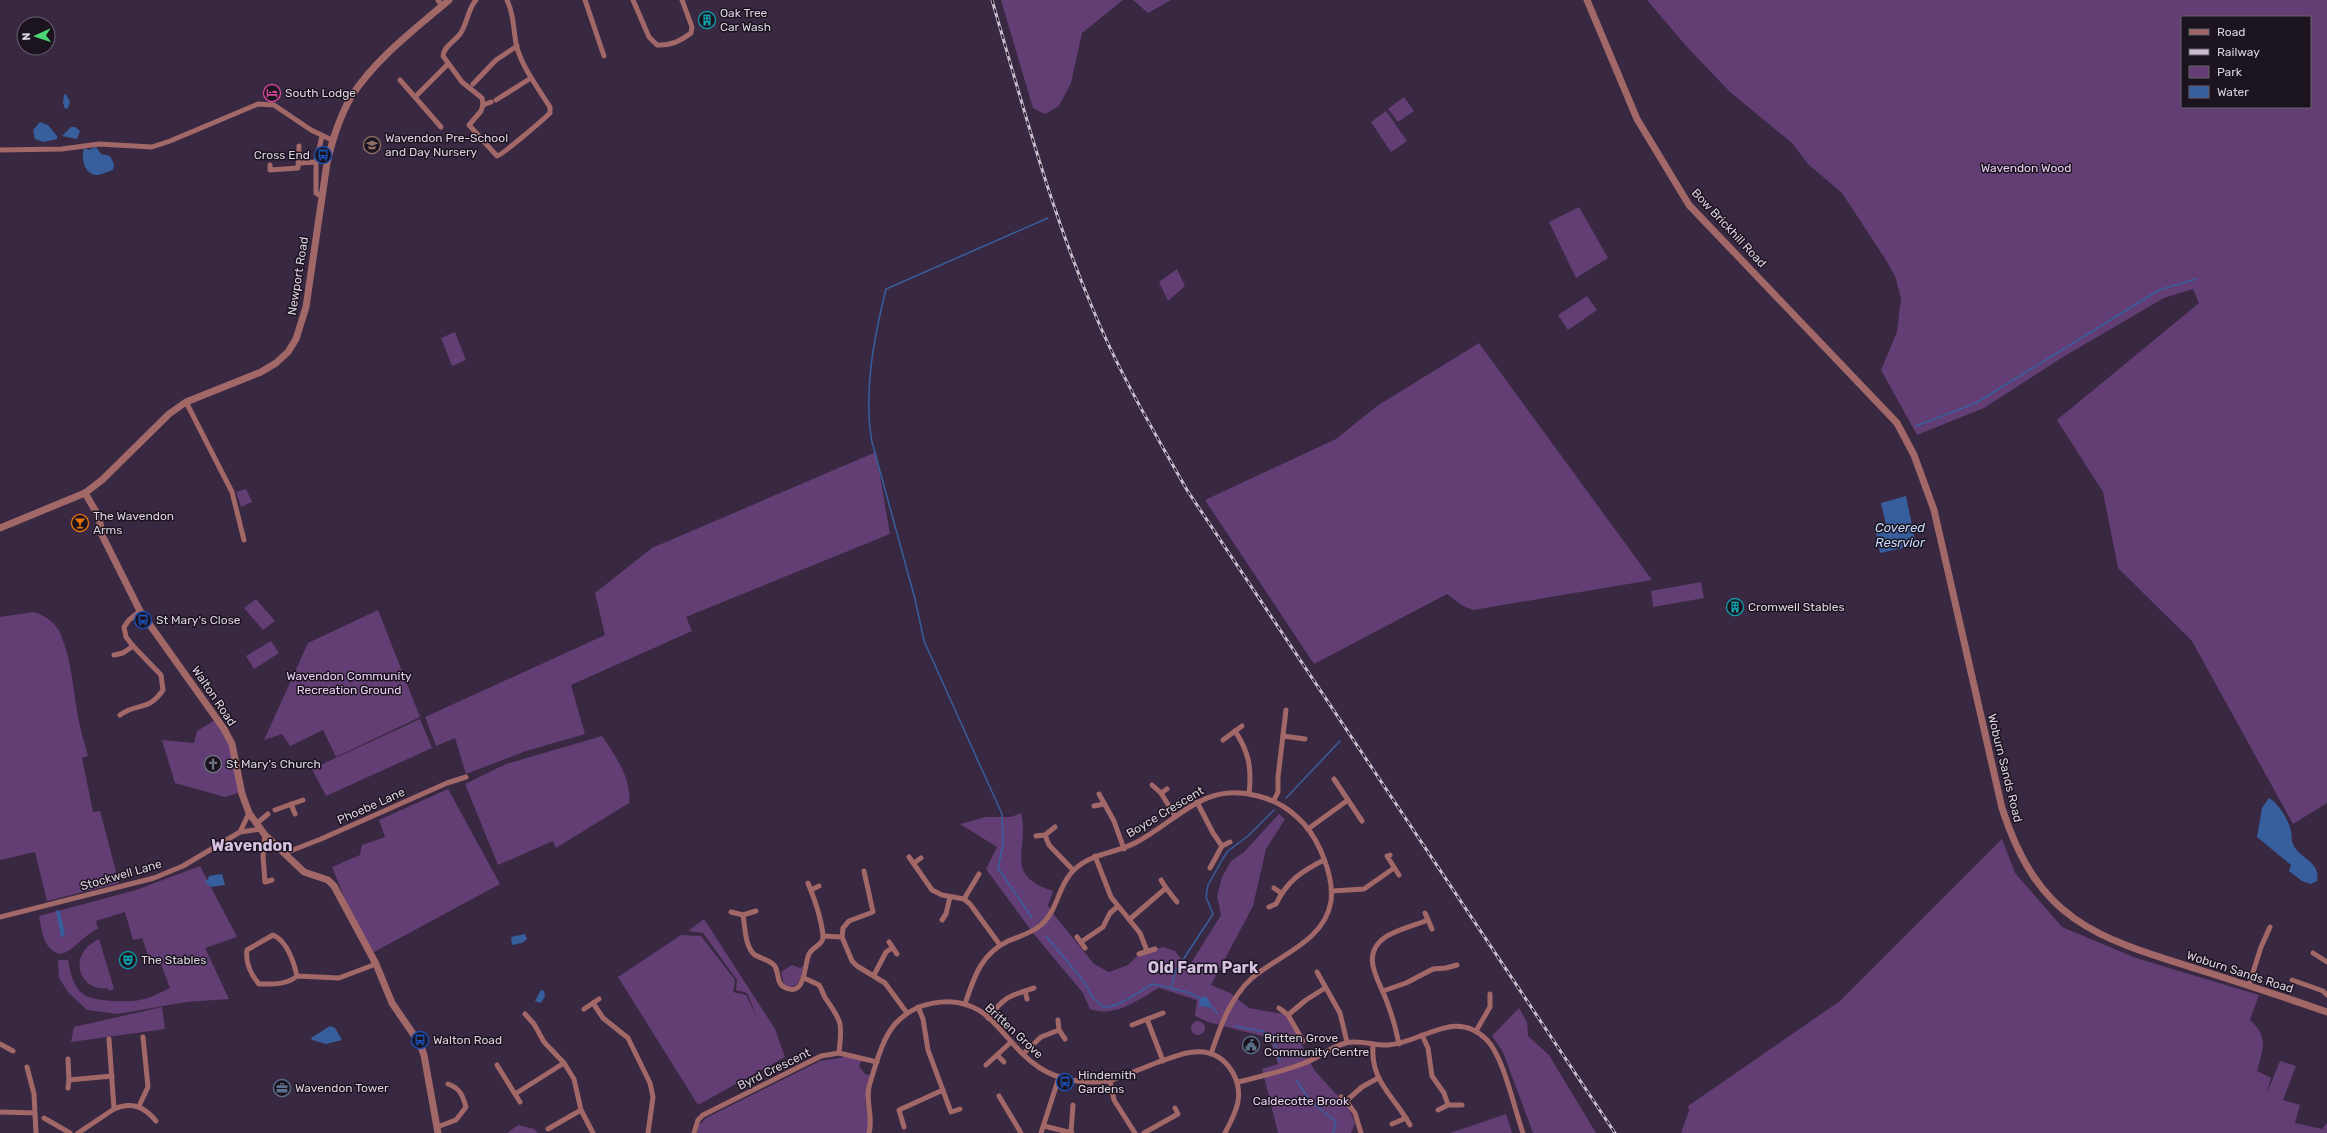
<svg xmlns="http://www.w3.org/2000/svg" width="2327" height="1133" viewBox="0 0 2327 1133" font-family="Rubik,sans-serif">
	<rect width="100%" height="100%" fill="#382841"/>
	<g fill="#623e74" fill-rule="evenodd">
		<path d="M1001,0h122l-41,33 -11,50 -12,23 -14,8 -12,-6z"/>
		<path d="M1133,0h38l-23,13z"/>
		<path d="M1647,0h680v803l-34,21 -101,-183 -74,-73 -15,-76 -46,-72 142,-117 -6,-14 -29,9 -101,59 -79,51 -67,27 -36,-65 16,-38 4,-34 -6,-22 -11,-19 -42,-64 -34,-29 -16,-21 -62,-51 -42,-44zM2182,17h128v90h-128z"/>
		<path d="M1404,97l10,14 -16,11 -10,-13z"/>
		<path d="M1386,111l21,30 -16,11 -20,-30z"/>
		<path d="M1579,207l29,51 -32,20 -27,-56z"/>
		<path d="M1177,269l8,17 -17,15 -9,-19z"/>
		<path d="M1587,296l10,14 -29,20 -10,-15z"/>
		<path d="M455,332l11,28 -14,6 -11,-28z"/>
		<path d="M1479,343l173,237 -179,30 -10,-4 -16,-12 -133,70 -109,-164 131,-61 41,-33z"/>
		<path d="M876,452l14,82 -204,83 6,14 -121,54 14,49 -59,17 -60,23 -11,-36 -19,8 -11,-29 180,-82 -10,-42 57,-45z"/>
		<path d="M246,489l6,13 -11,5 -5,-15z"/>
		<path d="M1701,582l3,16 -51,9 -2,-16z"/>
		<path d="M256,599l19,22 -12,9 -19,-22z"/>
		<path d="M378,610l42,107 -84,40 -13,-27 -33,16 -8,-12 -18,6 44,-97z"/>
		<path d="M34,612c12,4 22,11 27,23 10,24 12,51 16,76 2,15 7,30 11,45l-6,2 11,54 7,-1 19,72 -72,18 -12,-49 -35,8v-243z"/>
		<path d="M271,641l8,12 -25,16 -8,-13z"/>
		<path d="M217,719l13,23 11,50 -16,5 -50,-14 -13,-43 32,3 3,-12z"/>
		<path d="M420,719l12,29 -106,48 -14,-27z"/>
		<path d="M602,736c13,19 30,43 27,67l-73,45 -3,-7 -55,24 -33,-81 41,-20z"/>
		<path d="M448,789l52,95 -126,68 -22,-35 -20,-50 28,-12 2,-10 23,-8 -6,-17z"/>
		<path d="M1021,813c9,37 -19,62 32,78l-5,14 3,6 43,53 15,8 19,-7 11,-11 24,-7 12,4 13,17 33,-53 -4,-19 5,-19 9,-16 13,-9 35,-38 6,5 -19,30 -13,57 -42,79 19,8 19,15 39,7 26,55 34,37 7,16 -4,10h-73l-16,-64 16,-5 -7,-22 -5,-5 -58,-15 -13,-6 2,-16 -38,-12c-22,12 -43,30 -69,21l-7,-16 -50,-60 -47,-64 11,-22 -37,-23 25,-7h26z"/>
		<path d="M2002,839l13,34 47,54 74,31 123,37 -9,25c19,17 13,29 7,51l14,7 -5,17 14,-34 16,5 -13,34 17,5 -5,18 27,6 5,-6v10h-646l8,-22 -1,-5 152,-105z"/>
		<path d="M200,866l37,71 -32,11 24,51 -43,3 -68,12 -31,-4 -19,-18 -9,-14 -1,-18h10c2,11 5,27 15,34 10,8 48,9 61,5 9,-2 17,-7 26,-11l-9,-24 -9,2 -10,-28 -9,2 -8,-28 -29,9 2,8c-15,6 -26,24 -38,25 -17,-5 -18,-23 -21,-38l97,-26z"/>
		<path d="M704,919l71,110 10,28 -87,48 -80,-128 63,-42 20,1 34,44 -2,12 13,3 12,24 -11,-26 -11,-3 1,-10 -34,-47 -15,-2z"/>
		<path d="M99,939l15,50 -5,2 -1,-3c-26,5 -44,-32 -9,-49z"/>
		<path d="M792,965l8,3 3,-2c-2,10 -2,19 -13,21l-6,-2 -3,-13z"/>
		<path d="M162,1007l3,22 -94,13 3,-15z"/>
		<path d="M1519,1008l8,14 1,14 21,19 47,78h-63l-30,-81 -11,-16z"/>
		<circle cx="1198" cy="1028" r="7"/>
		<path d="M845,1057l17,2 -3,7 6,8 5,1 -5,25 4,21 -1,12h-171l2,-8 7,-7 114,-57z"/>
		<path d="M1506,1114l6,19h-62z"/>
		<path d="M518,1125l16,4 4,4h-31z"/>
	</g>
	<g fill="#385f9d">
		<path d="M66,94l4,8 -2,6 -3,1 -2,-6 1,-8z"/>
		<path d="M40,122l8,3 9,11v3l-13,3 -9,-3 -2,-9z"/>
		<path d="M71,127h4l5,4 -3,8 -15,-3z"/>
		<path d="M96,147l5,7 9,2 4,8 -1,6c-5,1 -11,5 -16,5 -13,0 -16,-18 -13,-27l5,2z"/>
		<path d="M1906,496l10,49 -36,8 -4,-21 11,-3 -6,-26z"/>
		<path d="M2269,798c10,6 19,21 22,33 1,4 0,9 2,13 6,15 28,17 24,37l-6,3 -9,-3 -13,-10 2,-6 -34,-28 5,-29z"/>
		<path d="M222,874l3,11 -14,2 -7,-6 4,-1 1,-4z"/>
		<path d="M56,910l4,1 5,23 -4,4z"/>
		<path d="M525,934l2,5 -5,4 -10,2 -1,-8z"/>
		<path d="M541,990l3,1 1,5 -4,7 -6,-2z"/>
		<path d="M1206,996l7,12 -14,-2 1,-8z"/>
		<path d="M330,1026l5,2 7,12 -16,4 -14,-4 -1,-2z"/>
	</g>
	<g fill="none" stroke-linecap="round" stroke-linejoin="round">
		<g stroke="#385f9d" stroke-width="1.5">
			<path d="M1916,426l60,-23 183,-113 37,-11"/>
			<path d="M1286,798l54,-57"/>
			<path d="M1032,918l-34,-50 5,-23 -1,-31 -78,-173 -9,-42 -43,-157c-9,-50 2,-104 14,-153l162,-71"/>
			<path d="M1046,936l39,47 7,14 11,10c20,0 33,-15 50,-23l34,8 13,6"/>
			<path d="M1171,988l4,-16 38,-58 -7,-17 2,-12 14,-25 6,-9 20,-15 26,-26"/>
			<path d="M1213,1008l4,5"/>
			<path d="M1235,1026c33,8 36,-1 45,35"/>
			<path d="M1297,1081l13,20 24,19 2,4 -3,9"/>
		</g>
		<g stroke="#a26767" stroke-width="5">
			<path d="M438,0l4,6"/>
			<path d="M476,0c-9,10 -8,23 -16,34 -5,7 -17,13 -17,22l19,26 20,16 1,7 -2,6 -12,14 28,31c4,0 47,-37 53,-43v-6c-12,-19 -26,-37 -33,-59 -4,-16 -2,-31 -10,-48"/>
			<path d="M585,0l19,56"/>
			<path d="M633,0l16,37 8,8c13,1 24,-4 34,-12l1,-6 -10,-27"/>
			<path d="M400,80l41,47"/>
			<path d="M473,84l23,-24 21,-14"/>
			<path d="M415,97l33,-33"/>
			<path d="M496,100l35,-22"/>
			<path d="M483,105l8,-3"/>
			<path d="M0,150l62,-1 37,-5 53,3 18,-6 88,-37 16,1 37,25 21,10"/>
			<path d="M300,163l16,-1"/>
			<path d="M270,165v5l28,-2 1,-22"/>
			<path d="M321,196l-5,-3v-31l6,-26"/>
			<path d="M186,402l46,90 12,48"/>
			<path d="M114,655l9,-2 10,-7"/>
			<path d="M120,715c18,-13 28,-3 43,-25l-2,-15 -28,-29 -7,-9 -2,-10 5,-7 11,-9"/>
			<path d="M1235,731c14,21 17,37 14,63"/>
			<path d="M1283,736l22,3"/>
			<path d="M1223,740l19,-14"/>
			<path d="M1334,779l28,42"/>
			<path d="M1152,785l9,8 14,23"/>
			<path d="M1161,793l6,-4"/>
			<path d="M1099,794l15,27 10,28"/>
			<path d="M1274,800l4,-8v-15l8,-67"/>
			<path d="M1197,802l16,31 9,13 -12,22"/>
			<path d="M291,804l4,10"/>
			<path d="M1094,806l10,-2"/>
			<path d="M275,810l28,-10"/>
			<path d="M256,824l12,-10"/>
			<path d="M1308,829l40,-29"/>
			<path d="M240,832l21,-3"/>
			<path d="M265,835l-2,21 2,26 7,-2"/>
			<path d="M1045,835l10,-8"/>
			<path d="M1036,836l9,-1 4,10 24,25"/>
			<path d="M1222,846l8,-4"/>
			<path d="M285,853l36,-14 126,-56 19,-6"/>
			<path d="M1390,855l-3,1 12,19"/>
			<path d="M1095,856l16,41 29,36 7,18"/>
			<path d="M909,857l23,33 10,5 22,4 6,5 30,41"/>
			<path d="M914,863l7,-5"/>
			<path d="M864,871l9,41 -24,9 -6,7 -1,9 10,24 5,5 28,17 22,30"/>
			<path d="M1161,880l5,8"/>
			<path d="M1274,888l7,5"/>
			<path d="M811,890l8,-4"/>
			<path d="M1332,891l32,-2 30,-21"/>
			<path d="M964,899l15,-25"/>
			<path d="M1269,907l7,-3c11,-23 26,-33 48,-44"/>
			<path d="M731,912l12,3 13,-4"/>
			<path d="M1425,913l7,16"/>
			<path d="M743,915c2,11 2,33 12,40 7,4 14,5 19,10 6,7 1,19 12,23 20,9 18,-24 23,-34 4,-8 15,-9 14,-19 -2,-19 -8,-35 -15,-52"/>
			<path d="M0,917l154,-39 29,-12 57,-34 9,-19"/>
			<path d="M1130,919l36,-31 11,14"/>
			<path d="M942,920l4,-6 4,-17"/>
			<path d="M823,936l19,1"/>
			<path d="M1077,937l8,11"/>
			<path d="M889,942l8,12"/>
			<path d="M1081,942l22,-15 7,-14 7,-6"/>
			<path d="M2313,953l14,9"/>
			<path d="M1139,954l16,-5"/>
			<path d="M1317,972l23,41 7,29"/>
			<path d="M874,975l12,-23 6,-4"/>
			<path d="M297,976c-3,-13 -10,-35 -24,-41l-26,15c-2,12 4,25 12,34 13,0 28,1 38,-8l42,2 37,-14"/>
			<path d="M804,978l15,7c3,4 4,10 7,14 17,24 16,25 13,54"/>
			<path d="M2292,980l31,11 4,4"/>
			<path d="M2249,985l12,-38 9,-20"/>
			<path d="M1025,991l2,8"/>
			<path d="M1383,991l23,-8 27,-14 13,-1 11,-3"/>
			<path d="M593,1003l10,15 25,20 22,45 3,14 -5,36"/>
			<path d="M965,1004c9,-27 16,-50 43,-63 12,-5 24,-8 33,-16 17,-14 17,-41 34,-56 17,-16 42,-16 62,-27 43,-23 67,-61 121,-46 19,5 32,13 46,28 16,18 30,53 27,77 -6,40 -52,54 -79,77 -22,20 -32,49 -41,76"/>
			<path d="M918,1007l5,12 5,31 23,62 9,-3"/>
			<path d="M1279,1008l9,7 15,26"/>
			<path d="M584,1009l15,-10"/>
			<path d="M525,1014l9,10 10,18 20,21 10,16 7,31 12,23"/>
			<path d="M1288,1015l18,-15 19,-12"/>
			<path d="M988,1018c17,-22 21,-22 46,-30"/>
			<path d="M1147,1019l16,42"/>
			<path d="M1058,1020l1,10 6,9"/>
			<path d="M1132,1025l31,-12"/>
			<path d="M1476,1031l14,-24v-13"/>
			<path d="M1422,1035l6,13 4,28 12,17 4,12"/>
			<path d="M0,1044l13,7"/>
			<path d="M1373,1044c-3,38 20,50 37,81"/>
			<path d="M1399,1044c-3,-14 -6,-27 -11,-39 -7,-23 -31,-50 -1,-69 12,-7 28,-11 41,-16"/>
			<path d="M1023,1054l18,-17 18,-7"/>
			<path d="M997,1055l7,7"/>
			<path d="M68,1059l1,21 43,-4"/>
			<path d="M497,1065l18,29 49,-31"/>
			<path d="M986,1065l25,-23"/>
			<path d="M27,1067l7,27 2,39"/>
			<path d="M1110,1081l4,19 21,33"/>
			<path d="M1238,1082c21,-5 43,-10 64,-18 15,-5 28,-17 44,-21 12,-4 29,3 42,2 34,-2 67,-38 99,-5 17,18 27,68 36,93"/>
			<path d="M68,1088l1,-8"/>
			<path d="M515,1094l5,8"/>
			<path d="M999,1096l22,37"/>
			<path d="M1341,1097l5,4 16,-14 16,-9"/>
			<path d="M1346,1101l9,12 6,20"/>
			<path d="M139,1106l9,-19 -5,-50"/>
			<path d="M114,1109c18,-8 31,-2 42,12"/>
			<path d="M1438,1110l10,-5h14"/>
			<path d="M0,1112l35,1"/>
			<path d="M44,1118l26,15"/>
			<path d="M1392,1124l14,-6"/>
			<path d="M1044,1126l28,7"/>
			<path d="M437,1127l19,-7 10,-13c-3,-11 -6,-19 -18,-23"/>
			<path d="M904,1127l-5,-17 44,-20"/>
			<path d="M548,1129l33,-19"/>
			<path d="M1071,1132l2,-27"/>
			<path d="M78,1133l36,-24 -5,-70"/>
			<path d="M694,1133l4,-13 5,-5 118,-59 18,-3 38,9"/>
			<path d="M869,1133c5,-17 -5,-33 1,-50 6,-19 12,-44 25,-59 24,-26 66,-30 93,-7 18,16 31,38 52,51 20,13 47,16 70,13 15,-6 31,-12 46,-18 27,-10 58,-23 77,10 12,22 3,39 -8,60"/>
			<path d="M1041,1133l18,-56"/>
			<path d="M1144,1133l34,-19 -3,-6"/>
		</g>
		<g stroke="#a26767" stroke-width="7">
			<path d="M1587,0l50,119 52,86 208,218 17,32 20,55 68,298c36,112 92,129 195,161 44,14 87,28 130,43"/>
			<path d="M85,493l14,24 3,18 38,76 84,118 8,15 10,50 7,19 16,22 39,37 24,8 6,6 42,78 16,39 28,41 4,11 14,78"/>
			<path d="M0,528l85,-35 17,-13 67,-66 17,-12 75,-30 15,-9 12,-11 8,-13 10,-32 21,-144c5,-22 12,-45 24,-66 24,-38 64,-68 98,-97"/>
		</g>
		<g stroke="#c8becf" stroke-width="3">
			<path id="rail" d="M992,0c30,103 58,208 100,307 26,64 61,123 95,183l428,643"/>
		</g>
		<use href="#rail" stroke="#1b141f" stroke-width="1.5" stroke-dasharray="4.5" stroke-linecap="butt"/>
	</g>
	<defs>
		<g id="building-ring" transform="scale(0.9)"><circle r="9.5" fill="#1b141f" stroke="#0f9aa8" stroke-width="1.5"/><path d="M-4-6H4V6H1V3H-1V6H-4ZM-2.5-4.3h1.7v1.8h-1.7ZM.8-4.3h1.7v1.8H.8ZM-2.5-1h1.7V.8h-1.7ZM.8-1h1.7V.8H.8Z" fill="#0f9aa8"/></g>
		<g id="hotel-ring" transform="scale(0.9)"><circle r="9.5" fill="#1b141f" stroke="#d1479c" stroke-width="1.5"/><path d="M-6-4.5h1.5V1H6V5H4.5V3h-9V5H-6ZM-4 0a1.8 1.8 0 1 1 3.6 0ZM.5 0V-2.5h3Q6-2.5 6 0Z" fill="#d1479c"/></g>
		<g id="school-ring" transform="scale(0.9)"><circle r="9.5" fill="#1b141f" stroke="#8d6e63" stroke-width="1.5"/><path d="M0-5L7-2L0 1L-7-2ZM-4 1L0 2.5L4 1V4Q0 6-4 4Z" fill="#8d6e63"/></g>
		<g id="bus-ring" transform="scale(0.9)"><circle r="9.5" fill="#1b141f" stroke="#1a4fb4" stroke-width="1.5"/><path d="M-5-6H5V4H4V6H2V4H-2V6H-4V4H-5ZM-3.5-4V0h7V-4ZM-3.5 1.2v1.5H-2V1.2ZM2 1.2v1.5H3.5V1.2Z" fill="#1a4fb4"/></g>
		<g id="bar-ring" transform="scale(0.9)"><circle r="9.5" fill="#1b141f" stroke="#e8710a" stroke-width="1.5"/><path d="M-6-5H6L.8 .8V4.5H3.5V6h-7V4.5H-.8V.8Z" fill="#e8710a"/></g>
		<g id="church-ring" transform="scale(0.9)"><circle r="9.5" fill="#1b141f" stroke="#6b7280" stroke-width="1.5"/><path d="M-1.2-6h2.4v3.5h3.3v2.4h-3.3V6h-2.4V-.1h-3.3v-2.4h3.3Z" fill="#6b7280"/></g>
		<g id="theatre-ring" transform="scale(0.9)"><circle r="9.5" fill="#1b141f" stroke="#0f9aa8" stroke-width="1.5"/><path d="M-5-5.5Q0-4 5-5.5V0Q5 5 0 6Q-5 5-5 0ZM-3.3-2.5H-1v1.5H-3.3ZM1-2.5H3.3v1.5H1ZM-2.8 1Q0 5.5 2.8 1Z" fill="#0f9aa8"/></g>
		<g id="civic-ring" transform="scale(0.9)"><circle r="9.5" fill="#1b141f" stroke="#5c6f8a" stroke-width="1.5"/><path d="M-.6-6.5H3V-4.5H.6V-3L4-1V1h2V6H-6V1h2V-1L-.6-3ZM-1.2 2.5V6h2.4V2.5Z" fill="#5c6f8a"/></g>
		<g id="office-ring" transform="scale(0.9)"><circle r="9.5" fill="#1b141f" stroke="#5c6f8a" stroke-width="1.5"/><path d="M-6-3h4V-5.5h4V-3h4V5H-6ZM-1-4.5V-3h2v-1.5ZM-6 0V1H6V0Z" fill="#5c6f8a"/></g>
	</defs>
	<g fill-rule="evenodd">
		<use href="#building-ring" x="707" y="20"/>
		<use href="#hotel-ring" x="272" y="93"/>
		<use href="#school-ring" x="372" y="145"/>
		<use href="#bus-ring" x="323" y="155"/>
		<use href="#bar-ring" x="80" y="523"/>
		<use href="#building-ring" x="1735" y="607"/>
		<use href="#bus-ring" x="143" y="620"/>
		<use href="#church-ring" x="213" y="764"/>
		<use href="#theatre-ring" x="128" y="960"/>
		<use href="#bus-ring" x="420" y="1040"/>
		<use href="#civic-ring" x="1251" y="1045"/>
		<use href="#bus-ring" x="1065" y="1082"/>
		<use href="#office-ring" x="282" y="1088"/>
	</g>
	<g text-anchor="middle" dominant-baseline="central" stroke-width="3" stroke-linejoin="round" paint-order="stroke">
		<g font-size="12" fill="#dbd1e1" stroke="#1b141f" text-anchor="start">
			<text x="720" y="13">Oak Tree<tspan x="720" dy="14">Car Wash</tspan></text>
			<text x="285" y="93">South Lodge</text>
			<text x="385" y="138">Wavendon Pre-School<tspan x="385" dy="14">and Day Nursery</tspan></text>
			<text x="310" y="155" text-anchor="end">Cross End</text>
			<text x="93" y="516">The Wavendon<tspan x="93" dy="14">Arms</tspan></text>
			<text x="1748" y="607">Cromwell Stables</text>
			<text x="156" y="620">St Mary's Close</text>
			<text x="226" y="764">St Mary's Church</text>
			<text x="141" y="960">The Stables</text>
			<text x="1264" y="1038">Britten Grove<tspan x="1264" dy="14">Community Centre</tspan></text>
			<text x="433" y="1040">Walton Road</text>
			<text x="1078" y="1075">Hindemith<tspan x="1078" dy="14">Gardens</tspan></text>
			<text x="295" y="1088">Wavendon Tower</text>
		</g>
		<g font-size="12" fill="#e5cef2" stroke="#1b141f">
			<text x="2026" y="168">Wavendon Wood</text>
			<text x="349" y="676">Wavendon Community<tspan x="349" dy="14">Recreation Ground</tspan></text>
			<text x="1301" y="1101">Caldecotte Brook</text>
		</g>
		<g font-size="12" fill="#dbd1e1" stroke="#1b141f">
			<text transform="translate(1729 228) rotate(47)">Bow Brickhill Road</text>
			<text transform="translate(298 276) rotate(-81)">Newport Road</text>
			<text transform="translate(214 696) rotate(56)">Walton Road</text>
			<text transform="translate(2005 768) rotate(76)">Woburn Sands Road</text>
			<text transform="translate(371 806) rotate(-24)">Phoebe Lane</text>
			<text transform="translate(1165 812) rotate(-31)">Boyce Crescent</text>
			<text transform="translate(121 875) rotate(-16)">Stockwell Lane</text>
			<text transform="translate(2240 972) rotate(18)">Woburn Sands Road</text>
			<text transform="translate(1014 1031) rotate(43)">Britten Grove</text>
			<text transform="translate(774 1069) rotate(-26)">Byrd Crescent</text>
		</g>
		<g font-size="13" font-style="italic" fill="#c2d9fd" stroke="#1b141f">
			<text x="1900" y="527">Covered<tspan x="1900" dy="15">Resrvior</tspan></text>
		</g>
		<g font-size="16" font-weight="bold" fill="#d5c1e1" stroke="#1b141f">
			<text x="252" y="845">Wavendon</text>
			<text x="1203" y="967">Old Farm Park</text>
		</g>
	</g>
	<rect x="2181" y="16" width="130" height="92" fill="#1b141f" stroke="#68606d"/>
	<rect x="2189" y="29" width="20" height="6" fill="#a26767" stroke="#68606d"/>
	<text x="2217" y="36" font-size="12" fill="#dbd1e1">Road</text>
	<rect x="2189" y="49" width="20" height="6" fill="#c8becf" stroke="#68606d"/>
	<text x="2217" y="56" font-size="12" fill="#dbd1e1">Railway</text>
	<rect x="2189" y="66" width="20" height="12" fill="#623e74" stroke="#68606d"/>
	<text x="2217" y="76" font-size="12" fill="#dbd1e1">Park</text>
	<rect x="2189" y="86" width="20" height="12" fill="#385f9d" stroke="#68606d"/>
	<text x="2217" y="96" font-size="12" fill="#dbd1e1">Water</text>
	<g transform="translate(36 36) rotate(267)"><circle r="19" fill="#1b141f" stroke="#68606d"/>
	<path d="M0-3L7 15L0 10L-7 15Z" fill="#4cd676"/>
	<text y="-6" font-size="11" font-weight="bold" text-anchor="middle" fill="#dbd1e1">N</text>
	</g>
</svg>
